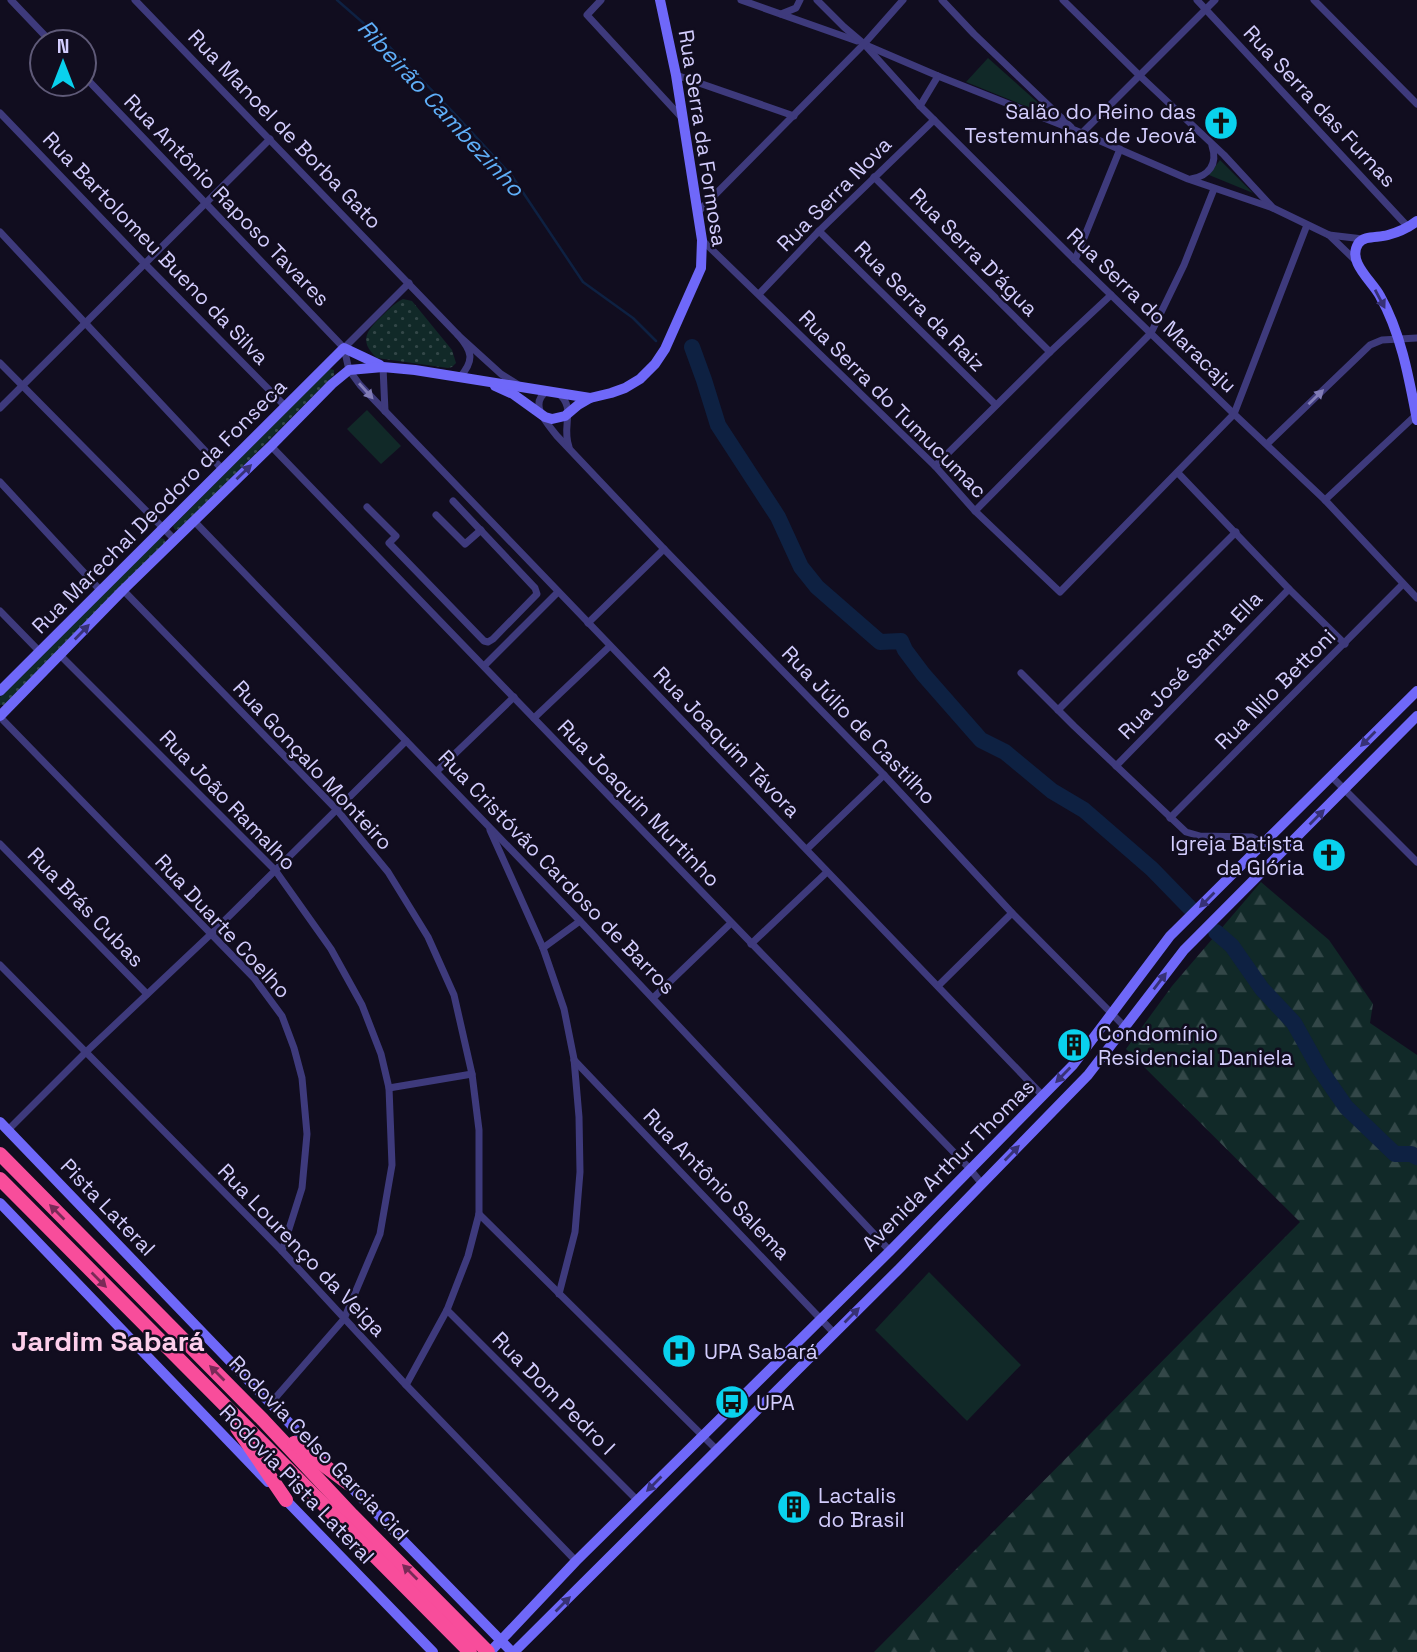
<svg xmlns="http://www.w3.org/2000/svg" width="1417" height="1652" viewBox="0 0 1417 1652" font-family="'Space Grotesk',sans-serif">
	<defs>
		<pattern id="grass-dots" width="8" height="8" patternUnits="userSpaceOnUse" patternTransform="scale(1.75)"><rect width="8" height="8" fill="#112928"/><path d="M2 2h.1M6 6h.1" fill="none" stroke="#334748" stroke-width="1.8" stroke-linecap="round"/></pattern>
		<pattern id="forest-firs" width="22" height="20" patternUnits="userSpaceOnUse" patternTransform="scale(1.75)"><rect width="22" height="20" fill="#112928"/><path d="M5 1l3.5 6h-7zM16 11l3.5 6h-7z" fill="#334748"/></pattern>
	</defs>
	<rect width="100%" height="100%" fill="#110d1f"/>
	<g fill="url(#grass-dots)">
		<path d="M403,299l9,2 40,49 4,13 -4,4 -4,1 -71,-10c-20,-18 -9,-29 7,-44 6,-6 11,-11 19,-15z"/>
		<path d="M329,369l5,1v5l-154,154 -5,1 -2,-4z"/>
		<path d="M159,538l5,1 2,4 -162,162h-4v-8z"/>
	</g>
	<path fill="url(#forest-firs)" d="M1261,882l68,58 44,64 -3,19 47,32v597h-543l426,-430 -174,-173 46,-63z"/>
	<g fill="#112928">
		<path d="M988,58l67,60 -89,-36z"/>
		<path d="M1220,160l33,33 -44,-18z"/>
		<path d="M367,410l34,36 -20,18 -34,-35z"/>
		<path d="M929,1272l92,93 -54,56 -92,-91z"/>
	</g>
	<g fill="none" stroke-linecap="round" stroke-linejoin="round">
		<path stroke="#0e2142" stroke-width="2.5" d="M337,0l47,41 69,71 59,64 71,106 50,36 23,23"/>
		<g stroke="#0e2142" stroke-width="16">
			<path d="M692,347l12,33 14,45 60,92 23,50 16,20 63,55 21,-1 4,9 18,24 58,66 24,12 47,39 32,19 68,59 38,39"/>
			<path d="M1216,932l16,14 30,43 32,34 25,45 27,39 49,47h16l6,3"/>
		</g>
		<g stroke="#3e3a7c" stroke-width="7">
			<path d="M11,0l40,42"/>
			<path d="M135,0l323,335"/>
			<path d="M601,0l-14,15 95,103"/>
			<path d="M741,0l116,41"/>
			<path d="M817,0l27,27 20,17 56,62 155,154 159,154 91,86 92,98"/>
			<path d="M942,0l32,34 97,93"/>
			<path d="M1063,0l76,75 85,80 49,53 56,27 26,25"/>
			<path d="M1197,0l212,228"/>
			<path d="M1314,0l103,104"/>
			<path d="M781,14l15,-6 4,-8"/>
			<path d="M868,46l70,30 144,57 106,46 85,29"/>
			<path d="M676,75l118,41"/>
			<path d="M84,76l260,272"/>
			<path d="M920,106l18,-30"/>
			<path d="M0,113l144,150 142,144"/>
			<path d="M1082,133l133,-133"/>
			<path d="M874,177l176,175"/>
			<path d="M1191,179c18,-3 27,-15 21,-33"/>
			<path d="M697,213l167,-169 39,-44"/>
			<path d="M819,231l177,174"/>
			<path d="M0,232l223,238"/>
			<path d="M1329,235l34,4"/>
			<path d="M702,240l233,226 40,45 85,81 174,-178 73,-189"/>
			<path d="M1075,260l45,-111"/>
			<path d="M759,294l60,-63 115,-111"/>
			<path d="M344,348l5,22 11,15 683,711"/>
			<path d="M344,348l65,-65"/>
			<path d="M0,363l175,177"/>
			<path d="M383,367l2,44"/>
			<path d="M460,377c15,-17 12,-26 -2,-42l43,39 16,10"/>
			<path d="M547,391c-19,13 0,32 10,45l107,113 220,226 128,138 113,114"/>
			<path d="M558,393c19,15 3,32 11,54"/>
			<path d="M0,408l270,-269"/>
			<path d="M1267,444l103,-99 12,-5 35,-2"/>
			<path d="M271,446c233,241 465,483 699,723l12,15"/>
			<path d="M935,466l115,-114 61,-57"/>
			<path d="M1178,473l111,116 56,55"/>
			<path d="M0,482l101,109"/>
			<path d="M1325,500l91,-85"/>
			<path d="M367,507l29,29 -7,7 95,98 4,1 5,-3 44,-45 -2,-6 -82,-87"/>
			<path d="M975,511l176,-178 33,-68 30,-76"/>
			<path d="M436,515l29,29 16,-14"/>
			<path d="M194,521l386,400 310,330"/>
			<path d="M123,590l214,220 51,62 40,65 26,58 18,79 7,56v84l-11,42 -21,54 -41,75"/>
			<path d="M0,611l40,41"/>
			<path d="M588,623l76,-74"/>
			<path d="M60,655l215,215 56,79 31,56 19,49 8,34 3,77 -12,69 -36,85 -74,85"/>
			<path d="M484,666l74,-74"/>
			<path d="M1021,673l53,53 112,106 14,4 52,1 11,6"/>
			<path d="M1058,710l178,-178"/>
			<path d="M0,717l254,261 28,38 12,32 8,30 5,56 -5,54 -20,63"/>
			<path d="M534,718l76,-72"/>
			<path d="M1116,766l173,-177"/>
			<path d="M437,771l77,-74"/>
			<path d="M1331,776l86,86"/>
			<path d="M1170,818l233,-234"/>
			<path d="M490,830l53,118 21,61 10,50 5,58 1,55 -5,60 -16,62"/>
			<path d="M0,844l147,150"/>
			<path d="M807,849l77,-74"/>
			<path d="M751,944l76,-72"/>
			<path d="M543,948l37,-27"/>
			<path d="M0,965l282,286 124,134 170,176"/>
			<path d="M938,986l74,-73"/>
			<path d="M653,998l77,-74"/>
			<path d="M574,1060l260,273"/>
			<path d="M389,1088l83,-14"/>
			<path d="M8,1130l78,-78 125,-118 195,-193"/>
			<path d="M479,1214l238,236"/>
			<path d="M447,1310l190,190"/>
		</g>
		<g stroke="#6f68f9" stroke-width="10">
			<path d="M1417,221c-9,7 -18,11 -29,14 -10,3 -24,0 -30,9 -11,18 14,37 22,52 21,37 29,82 37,124"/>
			<path d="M495,386l18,8 32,23 7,2 13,-3 13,-11 12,-7 21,-5 14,-5 15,-9 15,-15 10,-15 36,-81 1,-28 -26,-165 -16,-75"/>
			<path d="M0,691l344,-343 36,17"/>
			<path d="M0,716l123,-126 148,-144 61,-62 17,-14 34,-3 32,3 175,28"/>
			<path d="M0,1122l324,337"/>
			<path d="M0,1203l268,279"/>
			<path d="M345,1481l167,171"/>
			<path d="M282,1496l151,156"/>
			<path d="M490,1652l86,-91 314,-310 183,-186 97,-129 247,-245"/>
			<path d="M514,1652l385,-383 189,-194 96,-125 233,-234"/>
		</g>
		<g stroke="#f84d9b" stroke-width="14">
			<path d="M0,1154l263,266 89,95 136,137"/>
			<path d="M0,1179l470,473"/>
			<path d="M237,1428l49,72"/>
			<path d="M294,1443l55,41"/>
		</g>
	</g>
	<defs><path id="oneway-solid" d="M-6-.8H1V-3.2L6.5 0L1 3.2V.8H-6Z" transform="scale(1.75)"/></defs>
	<g fill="#373176">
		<use href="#oneway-solid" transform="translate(1380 299) rotate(62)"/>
		<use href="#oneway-solid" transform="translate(244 472) rotate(-44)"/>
		<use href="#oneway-solid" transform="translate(82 632) rotate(-46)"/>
		<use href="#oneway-solid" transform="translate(1368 739) rotate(135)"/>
		<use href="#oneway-solid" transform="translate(1317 817) rotate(-45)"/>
		<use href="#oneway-solid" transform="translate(1207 900) rotate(135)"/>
		<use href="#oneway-solid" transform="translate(1160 981) rotate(-53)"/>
		<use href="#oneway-solid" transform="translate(1063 1075) rotate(134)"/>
		<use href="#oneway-solid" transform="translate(1012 1153) rotate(-46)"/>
		<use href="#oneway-solid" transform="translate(852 1315) rotate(-45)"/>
		<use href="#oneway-solid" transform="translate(654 1484) rotate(135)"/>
		<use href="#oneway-solid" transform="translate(563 1604) rotate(-45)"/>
	</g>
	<g fill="#817cb6">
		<use href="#oneway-solid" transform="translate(366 391) rotate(48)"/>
		<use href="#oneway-solid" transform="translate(1316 397) rotate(-44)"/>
	</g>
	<g fill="#792a57">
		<use href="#oneway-solid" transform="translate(57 1212) rotate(-135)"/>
		<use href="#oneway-solid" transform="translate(99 1280) rotate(45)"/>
		<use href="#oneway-solid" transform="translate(217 1373) rotate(-135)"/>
		<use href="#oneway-solid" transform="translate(410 1572) rotate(-135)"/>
	</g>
	<defs>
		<g id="church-disc" transform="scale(1.75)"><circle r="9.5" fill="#09d1ed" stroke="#110d1f"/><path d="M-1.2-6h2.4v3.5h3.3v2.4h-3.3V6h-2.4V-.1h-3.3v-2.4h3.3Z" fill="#111"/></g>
		<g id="building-disc" transform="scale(1.75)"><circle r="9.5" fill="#09d1ed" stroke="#110d1f"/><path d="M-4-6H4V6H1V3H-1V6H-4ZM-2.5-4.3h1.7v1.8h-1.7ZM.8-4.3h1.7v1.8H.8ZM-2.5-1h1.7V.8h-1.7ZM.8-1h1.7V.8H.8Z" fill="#111"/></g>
		<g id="hospital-disc" transform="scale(1.75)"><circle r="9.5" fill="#09d1ed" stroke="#110d1f"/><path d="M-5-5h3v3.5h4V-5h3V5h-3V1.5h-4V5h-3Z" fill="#111"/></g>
		<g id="bus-disc" transform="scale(1.75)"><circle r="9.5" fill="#09d1ed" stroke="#110d1f"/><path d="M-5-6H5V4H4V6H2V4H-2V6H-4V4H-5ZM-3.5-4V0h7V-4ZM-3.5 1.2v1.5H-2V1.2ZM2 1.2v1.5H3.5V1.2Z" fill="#111"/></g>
	</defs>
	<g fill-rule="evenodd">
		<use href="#church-disc" x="1221" y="123"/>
		<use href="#church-disc" x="1329" y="855"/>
		<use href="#building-disc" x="1074" y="1045"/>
		<use href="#hospital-disc" x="679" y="1351"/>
		<use href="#bus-disc" x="732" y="1402"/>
		<use href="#building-disc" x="794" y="1507"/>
	</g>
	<g text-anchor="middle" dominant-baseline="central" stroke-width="5" stroke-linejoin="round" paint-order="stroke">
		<g font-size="21" fill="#d3cdfd" stroke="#110d1f">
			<text transform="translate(1320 106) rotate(47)">Rua Serra das Furnas</text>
			<text transform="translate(285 129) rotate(46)">Rua Manoel de Borba Gato</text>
			<text transform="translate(703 138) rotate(81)">Rua Serra da Formosa</text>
			<text transform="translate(834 194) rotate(-45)">Rua Serra Nova</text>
			<text transform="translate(227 200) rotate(46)">Rua Antônio Raposo Tavares</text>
			<text transform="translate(156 248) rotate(46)">Rua Bartolomeu Bueno da Silva</text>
			<text transform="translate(974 252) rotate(45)">Rua Serra D'água</text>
			<text transform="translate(920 306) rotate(45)">Rua Serra da Raiz</text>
			<text transform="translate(1152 310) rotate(44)">Rua Serra do Maracaju</text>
			<text transform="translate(893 404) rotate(45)">Rua Serra do Tumucumac</text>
			<text transform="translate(159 506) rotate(-45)">Rua Marechal Deodoro da Fonseca</text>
			<text transform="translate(1190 665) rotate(-46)">Rua José Santa Ella</text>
			<text transform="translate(1275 689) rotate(-45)">Rua Nilo Bettoni</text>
			<text transform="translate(859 725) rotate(46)">Rua Júlio de Castilho</text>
			<text transform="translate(727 742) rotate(46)">Rua Joaquim Távora</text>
			<text transform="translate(313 765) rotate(47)">Rua Gonçalo Monteiro</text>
			<text transform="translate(228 800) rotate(46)">Rua João Ramalho</text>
			<text transform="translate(639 803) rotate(46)">Rua Joaquin Murtinho</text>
			<text transform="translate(557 872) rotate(46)">Rua Cristóvão Cardoso de Barros</text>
			<text transform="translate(86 907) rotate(46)">Rua Brás Cubas</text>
			<text transform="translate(223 926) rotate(47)">Rua Duarte Coelho</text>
			<text transform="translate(948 1165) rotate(-45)">Avenida Arthur Thomas</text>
			<text transform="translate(717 1184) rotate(46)">Rua Antônio Salema</text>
			<text transform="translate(108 1207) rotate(46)">Pista Lateral</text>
			<text transform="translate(302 1250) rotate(46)">Rua Lourenço da Veiga</text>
			<text transform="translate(554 1393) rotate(45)">Rua Dom Pedro I</text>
			<text transform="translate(319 1448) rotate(46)">Rodovia Celso Garcia Cid</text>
			<text transform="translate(297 1484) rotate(46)">Rodovia Pista Lateral</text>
		</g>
		<g font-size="21" fill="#d3cdfd" stroke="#110d1f" text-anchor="start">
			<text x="1196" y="111" text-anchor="end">Salão do Reino das<tspan x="1196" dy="24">Testemunhas de Jeová</tspan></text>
			<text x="1304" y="843" text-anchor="end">Igreja Batista<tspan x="1304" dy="24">da Glória</tspan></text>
			<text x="1098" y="1033">Condomínio<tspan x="1098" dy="24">Residencial Daniela</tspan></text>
			<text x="704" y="1351">UPA Sabará</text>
			<text x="756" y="1402">UPA</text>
			<text x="818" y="1495">Lactalis<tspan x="818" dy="24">do Brasil</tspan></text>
		</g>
		<g font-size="23" font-style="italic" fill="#5faff9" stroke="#110d1f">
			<text transform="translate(441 108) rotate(47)">Ribeirão Cambezinho</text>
		</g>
		<g font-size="28" font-weight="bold" fill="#fdcfeb" stroke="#110d1f">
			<text x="108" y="1341">Jardim Sabará</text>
		</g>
	</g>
	<g transform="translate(63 63)"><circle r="33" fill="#110d1f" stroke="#5f5a78" stroke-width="2"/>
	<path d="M0-5L12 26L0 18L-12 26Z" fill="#09d1ed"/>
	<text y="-10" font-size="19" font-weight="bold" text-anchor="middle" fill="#d3cdfd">N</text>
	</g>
</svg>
